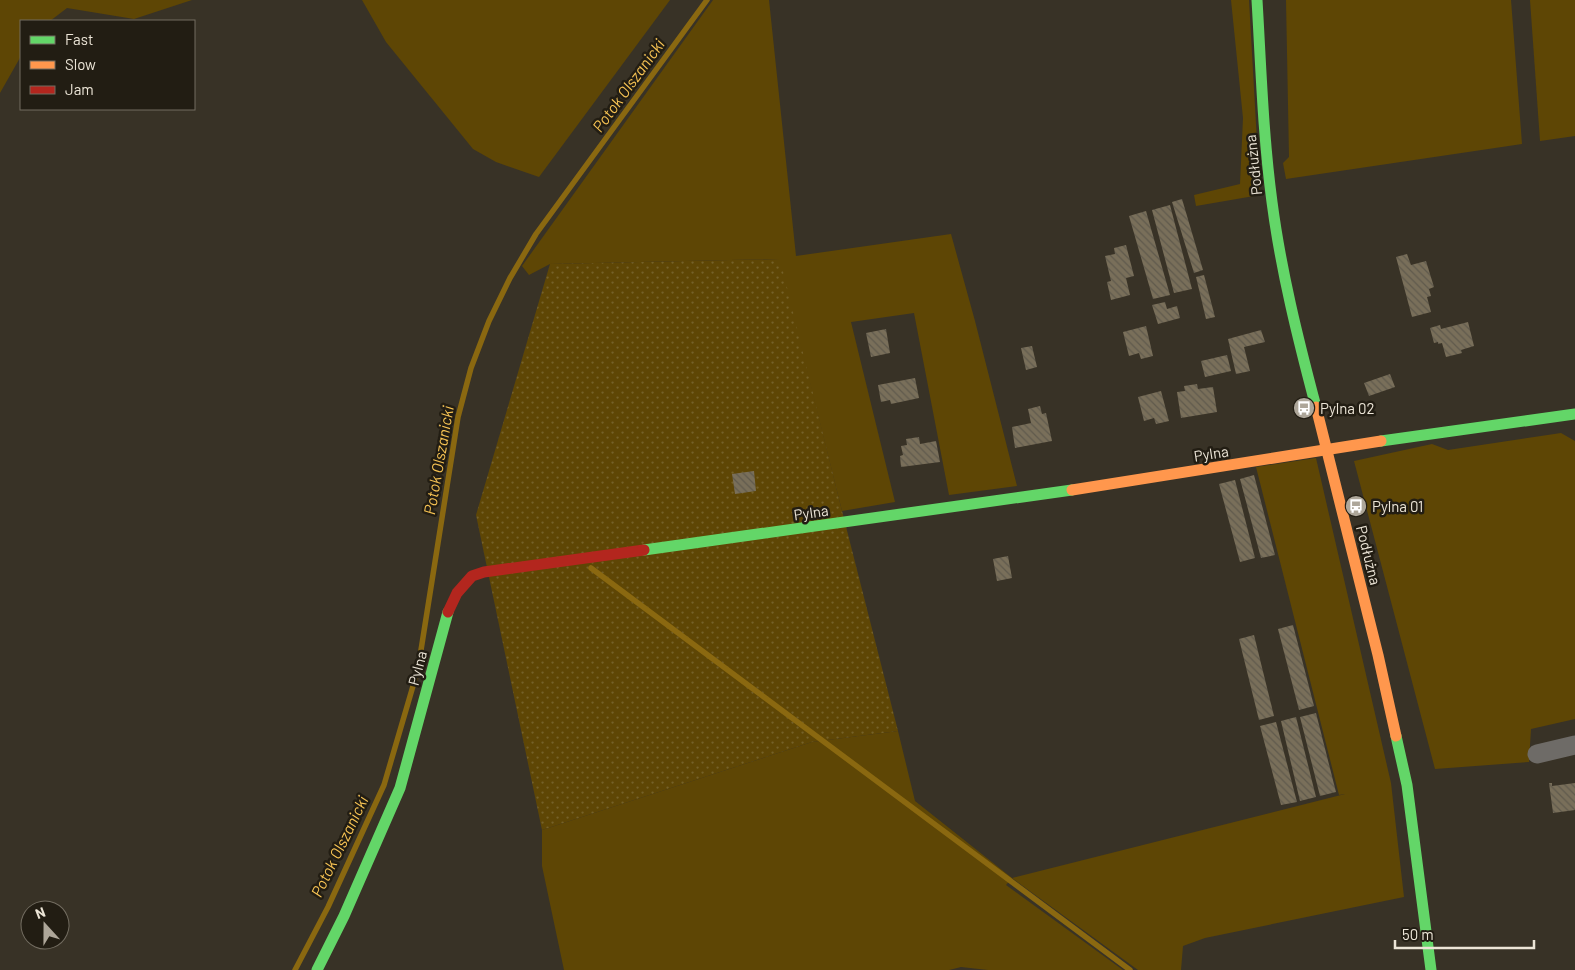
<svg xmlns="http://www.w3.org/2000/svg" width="1575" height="970" viewBox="0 0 1575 970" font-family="Barlow,sans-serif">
	<defs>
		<pattern id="garden-dots" width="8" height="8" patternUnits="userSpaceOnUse" patternTransform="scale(1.25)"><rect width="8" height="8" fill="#5e4605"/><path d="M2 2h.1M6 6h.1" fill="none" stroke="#756129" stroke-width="1.8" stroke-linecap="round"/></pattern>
		<pattern id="building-back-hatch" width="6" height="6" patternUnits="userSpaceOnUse" patternTransform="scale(1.25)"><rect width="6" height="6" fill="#796f5a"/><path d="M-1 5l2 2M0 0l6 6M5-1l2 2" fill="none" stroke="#605a4d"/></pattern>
	</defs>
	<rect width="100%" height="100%" fill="#383226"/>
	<g fill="#5e4605">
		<path d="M0,0h192l-58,19 -67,-11 -17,13h-29v35l-21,37z"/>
		<path d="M362,0h308l-131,177 -43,-15 -23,-13 -87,-107z"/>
		<path d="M713,0h56l27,256 155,-22 24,87 42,165 -68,9 -35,-182 -63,9 44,180 -53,9 -63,-252 -229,5 -21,11 -7,-9z"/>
		<path d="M1231,0h18l11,195 -64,11 -2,-11 46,-11 3,-66z"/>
		<path d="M1286,0h225l11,144 -236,35 -3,-16 6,-6z"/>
		<path d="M1530,0h45v136l-35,5z"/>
		<path d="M1561,433l14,8v278l-44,10 -2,33 -94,7 -81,-308 78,-17 16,6z"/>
		<path d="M1316,458l75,325 13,114 -199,41 -22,8 -2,24h-43l-126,-92 -6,7 117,85h-135l-27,-3 -12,3h-385l-22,-104v-36l270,-88 86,-11 17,70 97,77 333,-84 -6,1 -83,-328z"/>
	</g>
	<path fill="url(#garden-dots)" d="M780,259l62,252 56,220 -86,11 -270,88 -66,-315 74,-251z"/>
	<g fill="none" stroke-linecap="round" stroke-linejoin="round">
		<g stroke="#8a6810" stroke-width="5.5">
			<path d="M591,568l539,402"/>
			<path d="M295,970l33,-63 56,-122 34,-116 40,-252 13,-49 18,-47 21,-43 26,-44 171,-234"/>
		</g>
	</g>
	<g fill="url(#building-back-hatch)">
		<path d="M1182,199l21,71 -9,3 -22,-71z"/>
		<path d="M1170,205l22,84 -18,4 -22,-83z"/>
		<path d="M1146,211l24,84 -17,4 -24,-83z"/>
		<path d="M1126,245l8,31 -8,2 4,17 -19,5 -4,-18 4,-1 -6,-25 10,-2 -1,-6z"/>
		<path d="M1407,254l4,11 15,-4 8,26 -5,2 2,7 -4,1 4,15 -19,5 -16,-60z"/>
		<path d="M1204,275l11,42 -9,2 -10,-42z"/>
		<path d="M1165,302l2,7 10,-3 3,12 -22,6 -6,-19z"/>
		<path d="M1468,322l6,24 -13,4 1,3 -16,4 -4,-14 -4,1v-2l-4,1 -4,-15 10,-3 1,4z"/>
		<path d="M1146,326l7,30 -12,3 -2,-6 -10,3 -6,-24z"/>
		<path d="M886,329l4,24 -19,4 -5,-24z"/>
		<path d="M1261,330l4,12 -21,5 6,24 -14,3 -8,-35z"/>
		<path d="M1032,346l5,21 -11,3 -5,-22z"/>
		<path d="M1227,355l4,16 -26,6 -4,-16z"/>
		<path d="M1390,374l5,13 -26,9 -5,-13z"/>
		<path d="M915,378l4,20 -28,6 -1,-4 -9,2 -3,-17z"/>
		<path d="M1197,384l1,5 15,-2 4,25 -36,6 -4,-26 8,-1 -1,-5z"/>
		<path d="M1161,391l8,30 -13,3 -2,-6 -10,3 -6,-24z"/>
		<path d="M1040,406l2,8 4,-1 6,28 -37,7 -3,-21 19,-4 -3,-14z"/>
		<path d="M919,437l1,7 16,-3 4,21 -39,5 -1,-11 3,-1 -2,-9 6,-1 -1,-6z"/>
		<path d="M754,471l2,20 -21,3 -3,-20z"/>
		<path d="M1254,475l21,80 -14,3 -21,-79z"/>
		<path d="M1235,480l20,78 -15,4 -21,-78z"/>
		<path d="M1008,556l4,22 -15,3 -4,-22z"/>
		<path d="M1293,625l21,81 -15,4 -21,-81z"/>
		<path d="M1254,635l20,81 -15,4 -20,-81z"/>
		<path d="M1316,713l20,79 -16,4 -20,-79z"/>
		<path d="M1296,717l20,80 -16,4 -19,-80z"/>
		<path d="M1276,722l21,80 -16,3 -21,-79z"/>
		<path d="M1549,783h3v3l23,-3v27l-22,3z"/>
	</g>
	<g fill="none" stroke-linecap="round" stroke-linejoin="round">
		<path stroke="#6e6b67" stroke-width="19" d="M1537,754l38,-9"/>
		<g stroke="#63d668" stroke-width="11">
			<path d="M1257,0c4,67 6,135 15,202 9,69 26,137 44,205"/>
			<path d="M1381,441l194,-27"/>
			<path d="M644,550l428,-60"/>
			<path d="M1396,736l11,49 24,185"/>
			<path d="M317,970l27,-54 56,-128 48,-176"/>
		</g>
		<g stroke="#ff974d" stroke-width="11">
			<path d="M1316,407l62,248 18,81"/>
			<path d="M1072,490l309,-49"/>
		</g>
		<path stroke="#b3261e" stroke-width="11" d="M448,612l9,-19 15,-17 12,-4 160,-22"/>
	</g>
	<defs>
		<g id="bus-disc" transform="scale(1.125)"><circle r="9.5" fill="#ada699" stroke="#221d13"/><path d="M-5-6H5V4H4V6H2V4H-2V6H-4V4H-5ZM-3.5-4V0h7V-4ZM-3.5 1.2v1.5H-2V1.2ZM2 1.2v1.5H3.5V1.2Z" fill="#fff"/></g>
	</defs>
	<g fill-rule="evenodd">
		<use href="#bus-disc" x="1304" y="408"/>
		<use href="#bus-disc" x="1356" y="506"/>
	</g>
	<g text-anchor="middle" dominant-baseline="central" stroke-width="5" stroke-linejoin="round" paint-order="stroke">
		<g font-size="15" fill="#ece5d7" stroke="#221d13">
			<text transform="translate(1253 165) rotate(-96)">Podłużna</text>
			<text transform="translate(1211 453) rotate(-9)">Pylna</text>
			<text transform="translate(811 512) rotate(-8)">Pylna</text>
			<text transform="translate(1369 555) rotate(76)">Podłużna</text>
			<text transform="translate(417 668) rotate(-75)">Pylna</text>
		</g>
		<g font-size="15" fill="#ece5d7" stroke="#221d13" text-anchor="start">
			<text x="1320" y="408">Pylna 02</text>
			<text x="1372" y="506">Pylna 01</text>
		</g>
		<g font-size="16" font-style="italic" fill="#f8c454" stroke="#221d13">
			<text transform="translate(628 85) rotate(-54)">Potok Olszanicki</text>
			<text transform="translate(438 460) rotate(-80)">Potok Olszanicki</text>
			<text transform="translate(339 846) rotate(-64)">Potok Olszanicki</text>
		</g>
	</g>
	<rect x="20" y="20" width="175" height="90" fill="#221d13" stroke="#736d61"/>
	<rect x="30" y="36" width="25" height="8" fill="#63d668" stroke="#736d61"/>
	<text x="65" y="45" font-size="15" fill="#ece5d7">Fast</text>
	<rect x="30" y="61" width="25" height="8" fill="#ff974d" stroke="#736d61"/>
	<text x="65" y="70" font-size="15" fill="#ece5d7">Slow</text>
	<rect x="30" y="86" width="25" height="8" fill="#b3261e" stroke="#736d61"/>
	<text x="65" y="95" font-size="15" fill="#ece5d7">Jam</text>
	<g transform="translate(45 925) rotate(339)"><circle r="24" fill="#221d13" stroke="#736d61"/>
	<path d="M0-4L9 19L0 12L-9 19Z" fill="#ada699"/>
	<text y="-8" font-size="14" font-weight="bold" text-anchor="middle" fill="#ece5d7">N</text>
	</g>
	<path d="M1395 940v8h139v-8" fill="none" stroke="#ece5d7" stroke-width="2.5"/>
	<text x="1402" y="940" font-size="15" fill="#ece5d7" stroke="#221d13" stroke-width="4" paint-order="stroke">50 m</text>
</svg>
